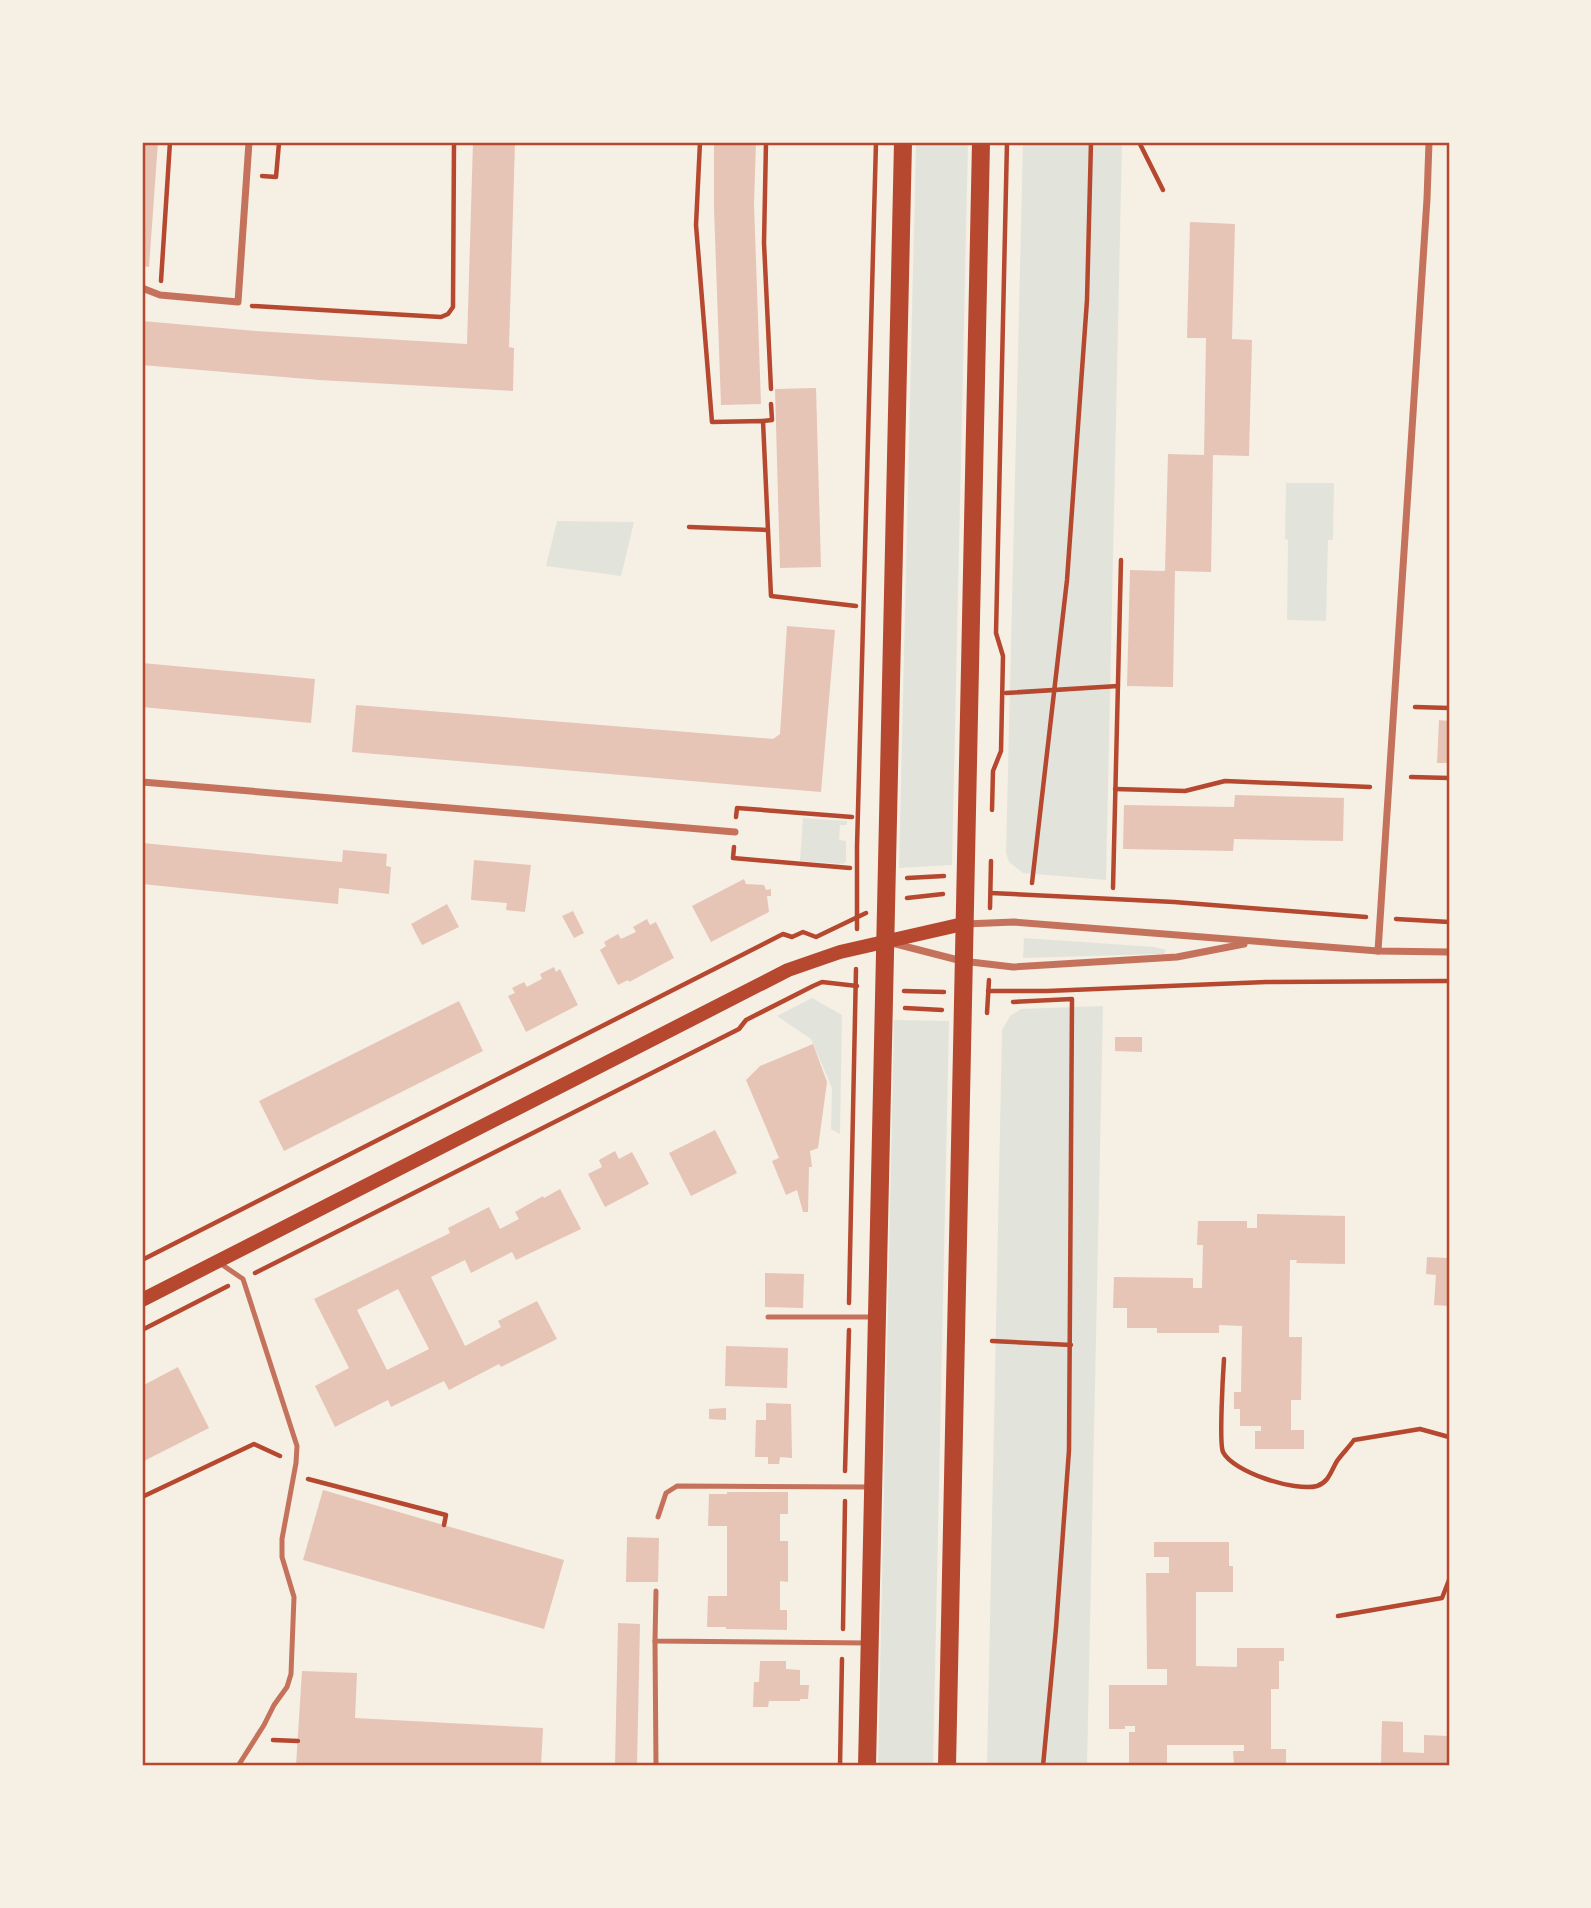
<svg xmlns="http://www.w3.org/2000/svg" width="1591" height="1908" viewBox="0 0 1591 1908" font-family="'Alegreya Sans',sans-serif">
	<rect width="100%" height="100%" fill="#f6efe4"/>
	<g fill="#e2e4dc">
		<path d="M916,142h52l-16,723 -53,3z"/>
		<path d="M1023,142h99l-16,738 -83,-7 -14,-11 -3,-9z"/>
		<path d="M1286,483h48l-1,57h-5l-2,81 -39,-1 1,-80 -3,-1z"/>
		<path d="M557,521l77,1 -13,54 -75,-10z"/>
		<path d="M803,818l44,3v4h-7l-1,15 7,1v21l-3,2 -43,-3z"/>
		<path d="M1024,938l131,9 11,3 -2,4h-7l-134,4z"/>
		<path d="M812,998l30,17 -2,119 -9,-5 1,-41 -21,-49 -34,-23z"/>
		<path d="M1103,1006l-16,760h-100l15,-736 8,-14 11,-7z"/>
		<path d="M894,1020l55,1 -16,745h-55z"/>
	</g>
	<g fill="#e6c5b7" fill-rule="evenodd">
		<path d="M142,142h16l-9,125 -7,-1z"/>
		<path d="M473,142h42l-6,205 5,1 -1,43 -194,-11 -177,-15v-44l114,10 211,13z"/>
		<path d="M714,142h42l-2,62 7,200 -40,1 -7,-197z"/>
		<path d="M1190,222l45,2 -3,115 20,1 -3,116 -36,-1 -2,117 -36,-1 -2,116 -46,-1 3,-116 35,1 3,-117 36,1 2,-117h-19z"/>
		<path d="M816,388l5,179 -41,1 -5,-179z"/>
		<path d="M787,626l48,4 -14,162 -469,-40 4,-47 417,34 7,-5z"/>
		<path d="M142,663l173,16 -4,44 -169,-16z"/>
		<path d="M1439,720l10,1v42h-12z"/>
		<path d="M1235,795l109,3 -1,43 -109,-2 -1,12 -110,-2 1,-44 110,2z"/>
		<path d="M142,843l200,19 1,-12 44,4 -1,12 5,1 -2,27 -50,-6 -1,16 -196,-20z"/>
		<path d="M474,860l57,5 -6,47 -19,-2 1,-7 -36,-3z"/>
		<path d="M744,879l2,5 18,1 2,5 5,-1v7h-4l2,16 -58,30 -19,-36z"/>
		<path d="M447,904l12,23 -37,18 -11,-21z"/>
		<path d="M573,911l11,22 -10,5 -12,-22z"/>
		<path d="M647,919l3,6 6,-3 18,36 -45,24 -1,-2 -10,5 -18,-35 6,-4 -2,-4 14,-8 3,5 15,-7 -3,-5z"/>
		<path d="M554,967l2,5 4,-3 18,36 -52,27 -18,-36 7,-3 -3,-5 12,-6 3,5 7,-4 8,-4 -2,-5z"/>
		<path d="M459,1001l24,50 -199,100 -25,-50z"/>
		<path d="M1115,1037h27v15l-27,-1z"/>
		<path d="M813,1044l14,38 -9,66 -8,3 2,16h-3l-1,45h-5l-6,-22 -11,5 -14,-34 7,-3 -33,-78 14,-14z"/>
		<path d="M715,1130l22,43 -46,23 -22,-43z"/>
		<path d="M615,1151l4,8 13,-7 17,32 -44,23 -17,-33 14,-7 -3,-7z"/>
		<path d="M560,1189l21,40 -65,31 -4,-8 -41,21 -6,-13 -34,17 34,69 36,-19 -3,-6 39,-20 20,38 -56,28 -2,-3 -50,26 -5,-9 -53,26 -3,-7 -53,27 -20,-41 34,-18 -35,-69 136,-66 -2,-5 41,-21 11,22 19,-10 -4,-7 28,-16 1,2zM398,1289l31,60 -42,21 -30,-60z"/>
		<path d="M1257,1214l88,2v48l-49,-1 1,-3h-7l-1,77h13l-1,63h-10v30h13v19h-49v-18h6v-5h-21v-17h-6v-17h7l1,-66 -23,-1v8h-62v-5h-30v-20h-14l1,-31 79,1v10h9l1,-43h-6l1,-24h49v7h10z"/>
		<path d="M1447,1249h2v57l-15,-1 2,-30 -10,-1 1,-17 20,1z"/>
		<path d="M765,1273l39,1 -1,34 -38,-1z"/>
		<path d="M726,1346l62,2 -1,40 -62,-2z"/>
		<path d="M178,1367l31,61 -67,34v-76z"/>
		<path d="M766,1403l25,1 1,54 -12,-1 -1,7h-11v-7h-13l1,-37h10z"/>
		<path d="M726,1408v12l-17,-1v-10z"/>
		<path d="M323,1490l241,70 -20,69 -241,-69z"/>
		<path d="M727,1492h61v22h-8v27h8v41l-8,-1v29h7v20l-61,-1v-2h-19l1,-31h19v-70h-19l1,-32h18z"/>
		<path d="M627,1537l32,1 -1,44h-32z"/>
		<path d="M1154,1542h75v24h4v26h-37v74l41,1v-19h47v13h-5v28h-8v60h15v17h-52l-1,-15h11v-6h-77v21h-38v-34h6v-6h-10v3h-16v-44h58v-16h-20l-1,-96h23v-16h-15z"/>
		<path d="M618,1623l22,1 -3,142h-22z"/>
		<path d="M760,1661h26v8l14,1v15h9l-1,14h-8v2h-31l-1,6h-15l1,-25h5z"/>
		<path d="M302,1671l55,2 -2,45 188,10 -2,38h-245z"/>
		<path d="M1382,1721l21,1v30l21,1v-18l25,1v30h-68z"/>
	</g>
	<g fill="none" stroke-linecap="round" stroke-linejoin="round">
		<g stroke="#b5482f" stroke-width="4.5">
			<path d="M700,142l-4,83 16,197 51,-1 8,175 85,10"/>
			<path d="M766,142l-2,101 7,146"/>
			<path d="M1139,142l24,48"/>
			<path d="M262,176l14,1 3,-34"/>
			<path d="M161,281l9,-139"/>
			<path d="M252,306l189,11 7,-3 5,-7 1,-165"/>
			<path d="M763,421l9,-1 -1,-16"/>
			<path d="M689,527l79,3"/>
			<path d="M1006,693l112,-7"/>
			<path d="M1415,707l34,1"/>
			<path d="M1411,777l38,1"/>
			<path d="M1115,789l70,2 40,-10 145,6"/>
			<path d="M992,810l1,-39 8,-20 2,-95 -7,-23 11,-491"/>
			<path d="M736,817l1,-9 115,9"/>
			<path d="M734,847l-1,11 117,10"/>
			<path d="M907,878l37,-2"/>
			<path d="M1032,883l35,-303 20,-280 4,-158"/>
			<path d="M1113,888l8,-328"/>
			<path d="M991,893l183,9 192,15"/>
			<path d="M907,898l36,-4"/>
			<path d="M990,908l1,-47"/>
			<path d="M1396,919l53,3"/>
			<path d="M857,929v-82l19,-705"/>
			<path d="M904,991l40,1"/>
			<path d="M988,991h59l219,-9 183,-1"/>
			<path d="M1013,1002l59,-3 -3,451 -13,178 -13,138"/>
			<path d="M905,1008l37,2"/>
			<path d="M987,1013l2,-33"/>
			<path d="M142,1260l641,-326 9,3 11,-5 13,5 50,-24"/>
			<path d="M255,1273l484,-244 7,-9 67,-34 9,-4 35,4"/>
			<path d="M849,1303l7,-334"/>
			<path d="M142,1330l86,-44"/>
			<path d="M992,1341l79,4"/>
			<path d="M1224,1359c-1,15 -5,85 -1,93 10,20 72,40 94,34 12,-4 14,-15 20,-25 5,-7 12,-14 17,-21l66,-11 29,8"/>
			<path d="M845,1471l4,-141"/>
			<path d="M308,1479l138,36 -2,10"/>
			<path d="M142,1497l112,-53 26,12"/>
			<path d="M1338,1616l104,-18 7,-18"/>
			<path d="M843,1629l2,-128"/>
			<path d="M273,1740l25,1"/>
			<path d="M840,1766l2,-107"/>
		</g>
		<g stroke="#c5725c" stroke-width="5">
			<path d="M221,1264l22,15 54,167 -1,17 -14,76v18l12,40 -3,77 -4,13 -13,18 -10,20 -26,41"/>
			<path d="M768,1317h106"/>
			<path d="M658,1517l8,-24 11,-7 192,1"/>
			<path d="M656,1591l-1,50 213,2"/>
			<path d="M655,1641l1,125"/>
		</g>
		<g stroke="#c5725c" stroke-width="7">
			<path d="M142,288l18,7 78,7 11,-160"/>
			<path d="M142,782l593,50"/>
			<path d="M965,924l49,-2 364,29 71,1"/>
			<path d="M892,943l70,18 51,6 164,-10 67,-13"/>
			<path d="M1378,951l49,-752 2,-57"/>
		</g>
		<path stroke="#b5482f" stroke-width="14" d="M142,1300l646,-330 52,-18 123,-28"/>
		<g stroke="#b5482f" stroke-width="18">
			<path d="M867,1766l36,-1624"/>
			<path d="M947,1766l34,-1624"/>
		</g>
	</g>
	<rect width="1591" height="1908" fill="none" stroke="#f6efe4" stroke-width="287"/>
	<rect x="144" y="144" width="1304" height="1620" fill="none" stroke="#b5482f" stroke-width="2.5"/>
</svg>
